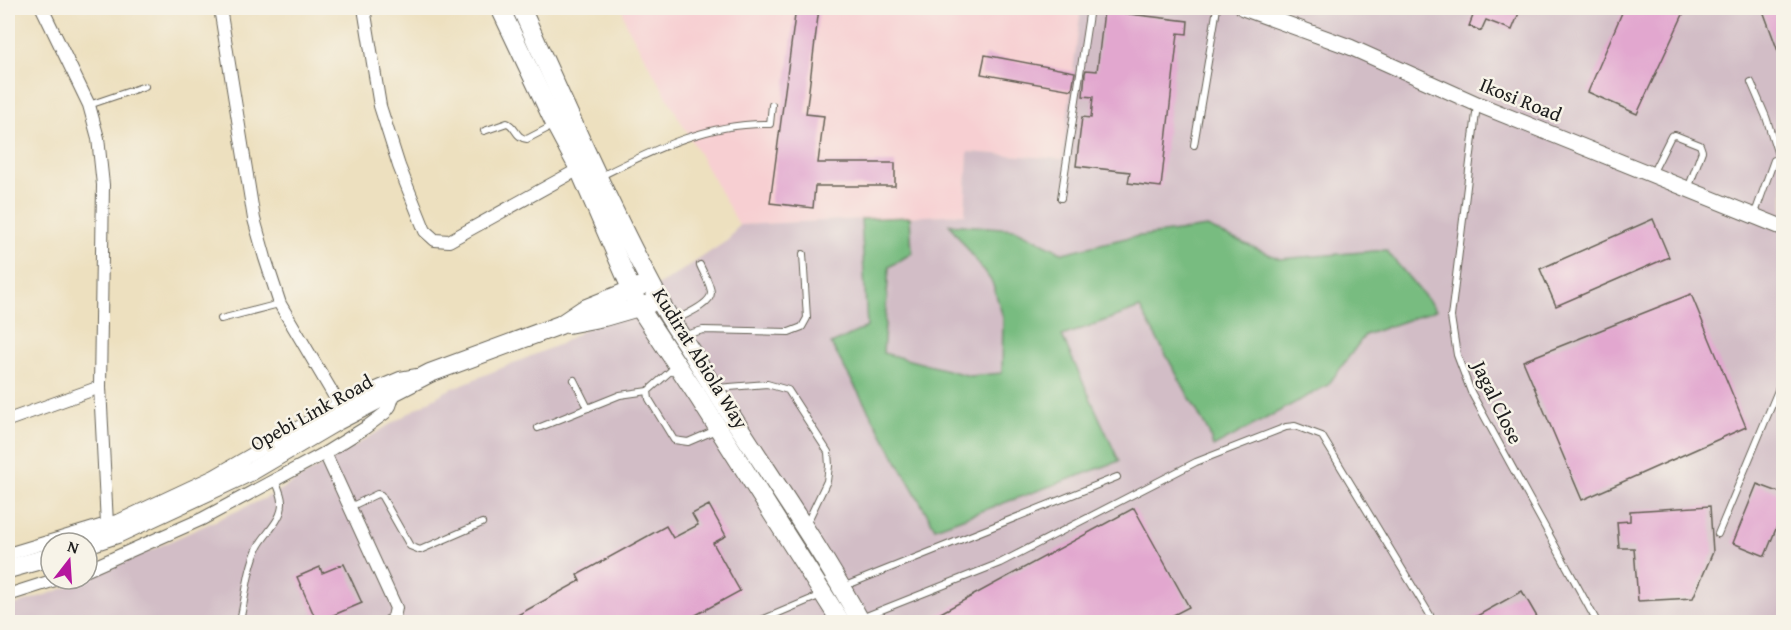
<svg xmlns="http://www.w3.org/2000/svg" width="1791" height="630" viewBox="0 0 1791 630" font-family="'Gentium Book Plus',serif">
	<rect width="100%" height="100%" fill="#f7f3e8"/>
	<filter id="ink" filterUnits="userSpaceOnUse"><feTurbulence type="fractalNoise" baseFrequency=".0167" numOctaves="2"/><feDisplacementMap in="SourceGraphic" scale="12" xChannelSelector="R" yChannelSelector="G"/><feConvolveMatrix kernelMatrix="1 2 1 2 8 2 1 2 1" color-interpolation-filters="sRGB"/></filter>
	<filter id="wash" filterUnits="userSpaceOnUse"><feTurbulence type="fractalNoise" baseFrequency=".008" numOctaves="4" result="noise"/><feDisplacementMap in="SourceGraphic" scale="24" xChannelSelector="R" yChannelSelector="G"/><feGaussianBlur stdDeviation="1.35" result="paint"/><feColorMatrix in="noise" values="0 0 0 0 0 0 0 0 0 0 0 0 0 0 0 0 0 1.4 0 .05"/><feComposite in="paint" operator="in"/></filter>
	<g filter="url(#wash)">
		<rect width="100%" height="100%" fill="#ede0bf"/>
		<path fill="#f7cfd2" d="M622,8h459l-19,151 -94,-7 -3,62 -226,11 -113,-201z"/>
		<path fill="#d2bdc6" d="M1081,8h702v614h-1775v-15l46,-15 33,-13 185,-84 174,-104 114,-47 112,-67 56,-37 11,-15 226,-11 3,-62 94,7z"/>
		<path fill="#78bc80" stroke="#4a6c4e" stroke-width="1.5" d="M910,217l2,36 -23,14 -6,86 87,23 32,-3 1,-56 -11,-35 -43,-58 66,5 48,24 63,-15 81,-11 73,32 106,-9 50,60 -71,25 -37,50 -115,62 -4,-14 -69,-125 -78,28 57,125 -184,67 -104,-184 36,-17 -6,-108z"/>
		<g id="blocks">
			<g fill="#e2a7cf">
				<path d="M796,8h23l-13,106 18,2 -6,47h77v23h-80l-2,22 -43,-5z"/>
				<path d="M1476,8h45l-9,22 -26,-10 -5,11 -12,-5z"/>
				<path d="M1624,8h62l-49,106 -49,-22z"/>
				<path d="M1762,8h22v54h-2z"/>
				<path d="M1104,11l84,10 -1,13 -9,-1 -17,154 -33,-4 2,-11 -54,-6 6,-49 9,1 2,-21 -10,-1 2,-23 1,-3 11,1z"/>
				<path d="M985,55l90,17 -3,18 -91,-16z"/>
				<path d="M1653,219l16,38 -113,49 -16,-37z"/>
				<path d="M1691,294l55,133 -164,73 -59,-139z"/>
				<path d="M1757,484l27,10v15l-19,47 -32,-13z"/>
				<path d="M709,505l17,31 -13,7 27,48 -57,31h-178l75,-41 -3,-6 89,-49 7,12 25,-13 -6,-11z"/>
				<path d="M1710,506l3,46 -20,46 -55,3 -4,-53h-15l-2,-26 13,-1v-10z"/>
				<path d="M1134,508l55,99 -29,15h-236z"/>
				<path d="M344,564l18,39 -45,19 -20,-45 23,-10 2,6z"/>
				<path d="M1522,591l18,31h-74z"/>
			</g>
		</g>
	</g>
	<g filter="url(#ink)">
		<use href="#blocks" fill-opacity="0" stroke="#656155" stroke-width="1.5"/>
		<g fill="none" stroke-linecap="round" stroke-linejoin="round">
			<g stroke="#656155" stroke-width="8">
				<g id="service">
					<path d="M1751,82l15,35 13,41"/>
					<path d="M89,105l56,-19"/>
					<path d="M1477,105l-26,212 6,38 14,37 126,230"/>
					<path d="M484,131l23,-8c9,3 8,15 20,16l25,-13"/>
					<path d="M1194,145l23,-137"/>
					<path d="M1652,174l19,-38 4,-1 25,10 2,6 -14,38"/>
					<path d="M599,177c54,-27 109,-55 171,-53l2,-19"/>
					<path d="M1061,198l29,-190"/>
					<path d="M1754,216l20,-56 10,-3"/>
					<path d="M221,319l58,-15"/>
					<path d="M673,321c9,-5 38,-16 38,-28 0,-9 -8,-20 -11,-28"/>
					<path d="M685,335l18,-5 86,2 13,-5 5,-9 -4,-64"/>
					<path d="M675,367l-27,24 1,8 25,41 14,2 28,-12"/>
					<path d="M574,380l14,28"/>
					<path d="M717,388l50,-4 21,6 40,62 1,14 -2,15 -21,44"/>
					<path d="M538,428l82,-33 28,-4"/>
					<path d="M350,507l27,-13 4,1 29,51 10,4 62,-27"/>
					<path d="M1718,534l66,-158"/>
					<path d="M845,586l272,-109"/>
					<path d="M241,616c5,-22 7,-48 17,-69 7,-14 25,-27 24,-45 0,-7 -4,-15 -7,-22"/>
					<path d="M757,622l64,-27"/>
					<path d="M851,622l149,-59 196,-101 90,-35 9,-1 27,10 108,179"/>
				</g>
			</g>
			<g stroke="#656155" stroke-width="14">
				<g id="minor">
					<path d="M42,8l47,97 9,33 5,47 -3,202 7,137"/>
					<path d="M220,8l34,211 11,39 15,46 59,100"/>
					<path d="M364,8l16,98 19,60 26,65 10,9 14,1 130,-72"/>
					<path d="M8,420l92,-33"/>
					<path d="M325,453l71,155 -2,9 -5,5"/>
					<path d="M8,554l112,-34 94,-44 125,-72 61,-26 17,-3"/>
					<path d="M87,570l115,-51 123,-66 40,-25 20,-15 5,-7 6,-17"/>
					<path d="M8,595l50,-16"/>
				</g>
			</g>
			<g stroke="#656155" stroke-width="17">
				<path id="tertiary" d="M1243,8l107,39 127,57 307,124"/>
			</g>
			<g stroke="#656155" stroke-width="20">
				<g id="secondary">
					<path d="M500,8l55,116 24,45 60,138 60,91 142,224"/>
					<path d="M521,8c44,97 87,196 138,291 9,19 22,36 33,54 55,91 118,176 169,269"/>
					<path d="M568,324l36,-7 45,-13"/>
					<path d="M87,544l30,-10 135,-63 85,-50 93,-48 130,-48 24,-16 57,-23"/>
					<path d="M8,569l43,-12"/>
				</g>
			</g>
			<use href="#service" stroke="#fff" stroke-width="6"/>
			<use href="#minor" stroke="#fff" stroke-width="12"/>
			<use href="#tertiary" stroke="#fff" stroke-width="15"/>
			<use href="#secondary" stroke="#fff" stroke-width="18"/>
		</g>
	</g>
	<g text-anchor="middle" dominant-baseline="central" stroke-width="5" stroke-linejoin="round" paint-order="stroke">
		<g font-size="20" fill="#1c1c1c" stroke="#f7f3e8">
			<text transform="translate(1521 99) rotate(22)">Ikosi Road</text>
			<text transform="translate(701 358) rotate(58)">Kudirat Abiola Way</text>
			<text transform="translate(1498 402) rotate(64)">Jagal Close</text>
			<text transform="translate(311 412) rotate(-29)">Opebi Link Road</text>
		</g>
	</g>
	<rect width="1791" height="630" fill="none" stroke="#f7f3e8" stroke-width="30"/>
	<g transform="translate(69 561) rotate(17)"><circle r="28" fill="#f7f3e8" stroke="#9f9d96" stroke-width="1.5"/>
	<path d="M0-4.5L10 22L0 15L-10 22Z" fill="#b5179e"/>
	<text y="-9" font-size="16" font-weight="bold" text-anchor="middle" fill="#1c1c1c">N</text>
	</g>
</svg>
